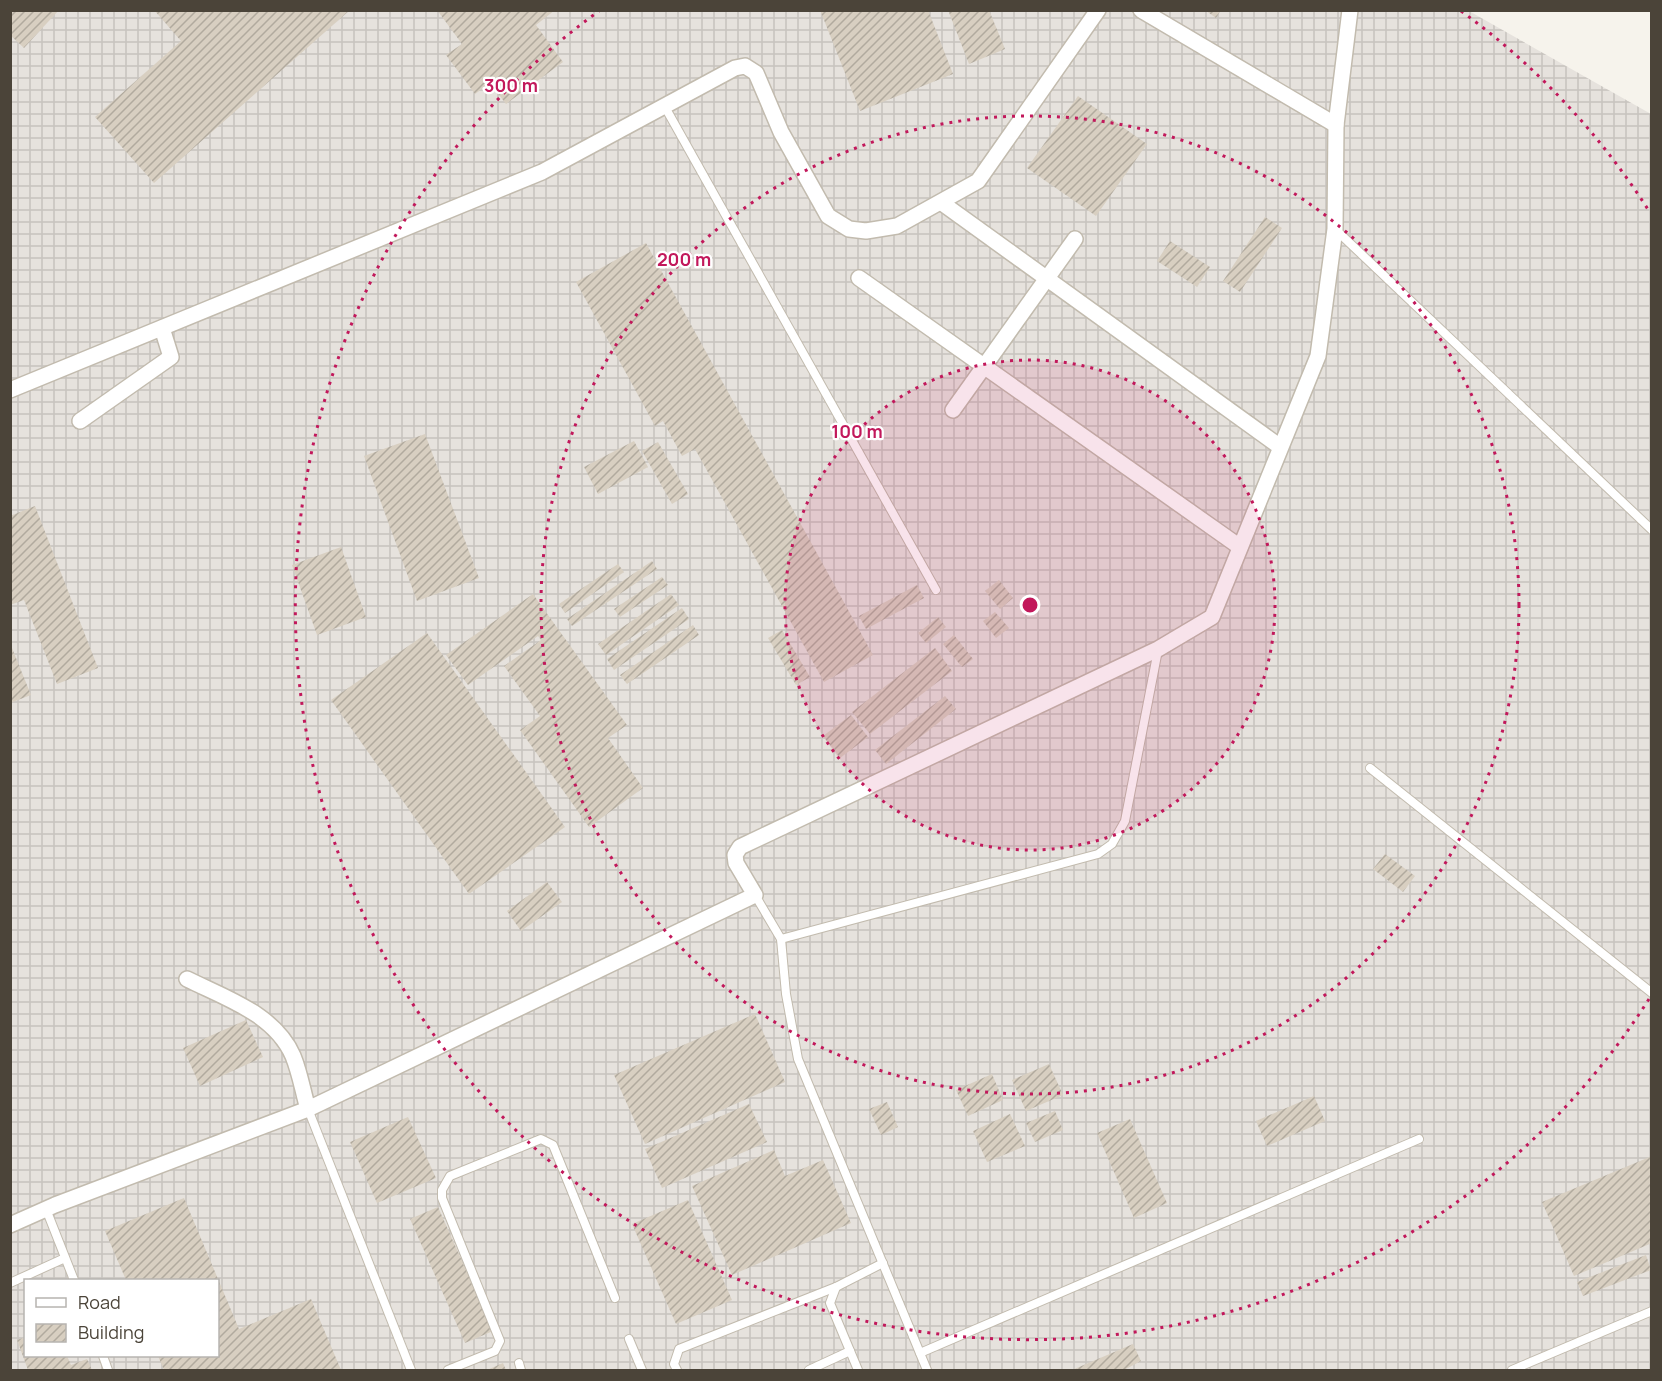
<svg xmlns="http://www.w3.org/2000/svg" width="1662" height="1381" viewBox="0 0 1662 1381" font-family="Manrope,sans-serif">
	<defs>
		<pattern id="industrial-grid" width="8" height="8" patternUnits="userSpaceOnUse" patternTransform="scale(1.5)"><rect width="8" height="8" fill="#e6e2dd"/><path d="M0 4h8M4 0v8" fill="none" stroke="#c7c3be"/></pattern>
		<pattern id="building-hatch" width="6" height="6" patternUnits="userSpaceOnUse" patternTransform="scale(1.5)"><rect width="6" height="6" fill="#d8cfc1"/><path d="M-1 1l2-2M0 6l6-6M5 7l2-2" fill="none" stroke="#b1aa9e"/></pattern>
	</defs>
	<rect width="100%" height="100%" fill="#f6f3ec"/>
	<path fill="url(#industrial-grid)" fill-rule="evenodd" d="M10,11h1459l182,103v1256h-1640zM26,1280h192v76h-192z"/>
	<g fill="url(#building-hatch)">
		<path d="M10,10h49l-35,38 -14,-13z"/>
		<path d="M154,10h196l-196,173 -59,-66 86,-76z"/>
		<path d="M437,10h118l-19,15 27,37 -57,42 -16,-21 -15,11 -29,-39 16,-11z"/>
		<path d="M820,10h108l25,64 -93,37z"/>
		<path d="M948,10h41l16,39 -36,15z"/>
		<path d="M1205,10h16l-5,8z"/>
		<path d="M1078,96l69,48 -51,72 -69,-48z"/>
		<path d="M1265,217l17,11 -42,64 -17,-11z"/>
		<path d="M1170,241l40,26 -13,20 -40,-26z"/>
		<path d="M646,243l227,412 -49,27 -129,-233 -13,7 -19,-35 -8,5 -79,-144z"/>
		<path d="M425,434l54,144 -62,23 -53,-145z"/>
		<path d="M634,441l14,26 -50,27 -14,-27z"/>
		<path d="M658,442l30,52 -16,10 -30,-53z"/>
		<path d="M35,506l63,162 -41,16 -33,-84 -14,5v-89z"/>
		<path d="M341,547l25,70 -49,18 -25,-70z"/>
		<path d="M652,561l5,8 -85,57 -5,-7z"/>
		<path d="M618,564l6,8 -59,41 -6,-9z"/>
		<path d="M662,577l6,8 -48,32 -6,-8z"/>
		<path d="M999,580l14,18 -13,11 -15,-18z"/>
		<path d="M917,585l7,13 -58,31 -7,-13z"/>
		<path d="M533,594l94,131 -19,13 35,50 -54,39 -69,-97 20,-14 -36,-50 37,-26 -3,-4 -70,49 -22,-30z"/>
		<path d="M671,594l8,11 -73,50 -8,-11z"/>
		<path d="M682,608l7,11 -75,51 -7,-11z"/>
		<path d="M995,612l14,16 -13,10 -13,-17z"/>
		<path d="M938,617l8,10 -20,16 -8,-10z"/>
		<path d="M693,625l6,10 -72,49 -7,-9z"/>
		<path d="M782,630l28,47 -14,8 -28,-47z"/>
		<path d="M427,633l138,194 -96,67 -138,-194z"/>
		<path d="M954,635l19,24 -11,8 -19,-23z"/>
		<path d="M10,643l21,52 -21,8z"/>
		<path d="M935,648l17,23 -82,63 -18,-22z"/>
		<path d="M945,696l11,13 -70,55 -11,-14z"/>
		<path d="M851,715l17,22 -28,21 -17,-22z"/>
		<path d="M1385,854l30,22 -12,16 -30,-23z"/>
		<path d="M547,882l15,20 -41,29 -14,-20z"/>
		<path d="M755,1014l30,68 -140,62 -31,-69z"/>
		<path d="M246,1020l17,37 -63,29 -17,-38z"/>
		<path d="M1049,1064l14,31 -37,16 -14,-31z"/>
		<path d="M992,1074l11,26 -35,16 -12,-26z"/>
		<path d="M1314,1096l11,25 -58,25 -11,-25z"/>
		<path d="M887,1102l11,25 -17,8 -12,-26z"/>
		<path d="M749,1104l18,38 -105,46 -17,-39z"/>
		<path d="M1055,1111l8,19 -28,12 -9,-19z"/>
		<path d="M1010,1114l15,32 -38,16 -14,-31z"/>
		<path d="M408,1117l28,61 -59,25 -27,-61z"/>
		<path d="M1130,1119l37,84 -33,15 -37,-85z"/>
		<path d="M774,1150l11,26 38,-16 28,63 -119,52 -40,-89z"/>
		<path d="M1652,1156v87l-78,33 -32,-74z"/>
		<path d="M184,1198l55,131 72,-30 30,71h-177l-6,-14h60v-76h-92l-21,-49z"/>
		<path d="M688,1200l44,100 -56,24 -44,-100z"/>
		<path d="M438,1207l55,124 -28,12 -55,-124z"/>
		<path d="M1646,1255l5,15 -68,26 -6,-14z"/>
		<path d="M26,1337v19h41l4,9 16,-6 5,11h-64l-11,-30z"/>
		<path d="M1133,1344l8,17 -17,9h-52z"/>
		<path d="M503,1363l3,7h-19z"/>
	</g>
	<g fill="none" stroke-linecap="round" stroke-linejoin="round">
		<g stroke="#c2bbae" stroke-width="10">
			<g id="service">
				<path d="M665,107l271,483"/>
				<path d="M1336,230l316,300"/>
				<path d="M1370,768l282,225"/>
				<path d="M755,895l26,44 5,55 12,65 129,311"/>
				<path d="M781,939l317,-85 14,-10 13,-23 33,-171"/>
				<path d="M308,1109l103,261"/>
				<path d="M46,1209l28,71"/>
				<path d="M10,1283l55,-25"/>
				<path d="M629,1339l13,31"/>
				<path d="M920,1353l499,-214"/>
				<path d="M103,1356l5,14"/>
				<path d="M519,1363l2,7"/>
				<path d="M448,1370l47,-19 5,-10 -58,-143v-8l8,-14 91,-37 12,6 62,153"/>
				<path d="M677,1370l-3,-6 5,-15 157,-62"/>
				<path d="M809,1370l41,-19"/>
				<path d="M858,1370l-28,-67 6,-16 47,-24"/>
				<path d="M1512,1370l140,-59"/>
			</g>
		</g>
		<g stroke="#c2bbae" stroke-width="18">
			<g id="minor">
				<path d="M1141,10l195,115"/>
				<path d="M942,203l337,243"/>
				<path d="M859,278l381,269"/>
				<path d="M10,390l532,-218 193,-104 10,-2 11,7 25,59 47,84 21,13 17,2 31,-5 81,-45 120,-171"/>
				<path d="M953,410l122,-171"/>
				<path d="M80,421l91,-64 -9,-29"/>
				<path d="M187,979c38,19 88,35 106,77 7,17 10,36 15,53"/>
				<path d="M10,1225l45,-20 253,-96 447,-214 -19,-32 -1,-8 5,-8 418,-198 54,-32 106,-261 17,-127 1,-104 14,-115"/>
			</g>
		</g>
		<use href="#service" stroke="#fff" stroke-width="8"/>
		<use href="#minor" stroke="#fff" stroke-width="15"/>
	</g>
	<circle cx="1030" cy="605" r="245" fill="#c2185b" fill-opacity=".12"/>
	<g fill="none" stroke="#c2185b" stroke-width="3" stroke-dasharray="3 6">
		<circle cx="1030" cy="605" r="245"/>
		<circle cx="1030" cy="605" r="489"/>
		<path d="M1649 999A734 734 0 1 1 599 11M1461 11A734 734 0 0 1 1649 211"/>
	</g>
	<circle cx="1030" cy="605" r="9" fill="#c2185b" stroke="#fff" stroke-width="3"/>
	<g font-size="18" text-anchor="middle" font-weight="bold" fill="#c2185b" stroke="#fff" stroke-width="4.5" stroke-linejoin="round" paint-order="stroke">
		<text x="511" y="92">300 m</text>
		<text x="684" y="266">200 m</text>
		<text x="857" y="438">100 m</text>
	</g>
	<rect width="1662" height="1381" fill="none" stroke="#4b4439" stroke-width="24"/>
	<rect x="24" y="1279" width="195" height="78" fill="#ffffff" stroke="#b7b4b0" stroke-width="1.5"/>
	<rect x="36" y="1298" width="30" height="9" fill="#ffffff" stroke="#b7b4b0" stroke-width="1.5"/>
	<text x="78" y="1309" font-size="18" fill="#4b4439">Road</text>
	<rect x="36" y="1324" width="30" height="18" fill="url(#building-hatch)" stroke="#b7b4b0" stroke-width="1.5"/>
	<text x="78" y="1339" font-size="18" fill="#4b4439">Building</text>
</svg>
